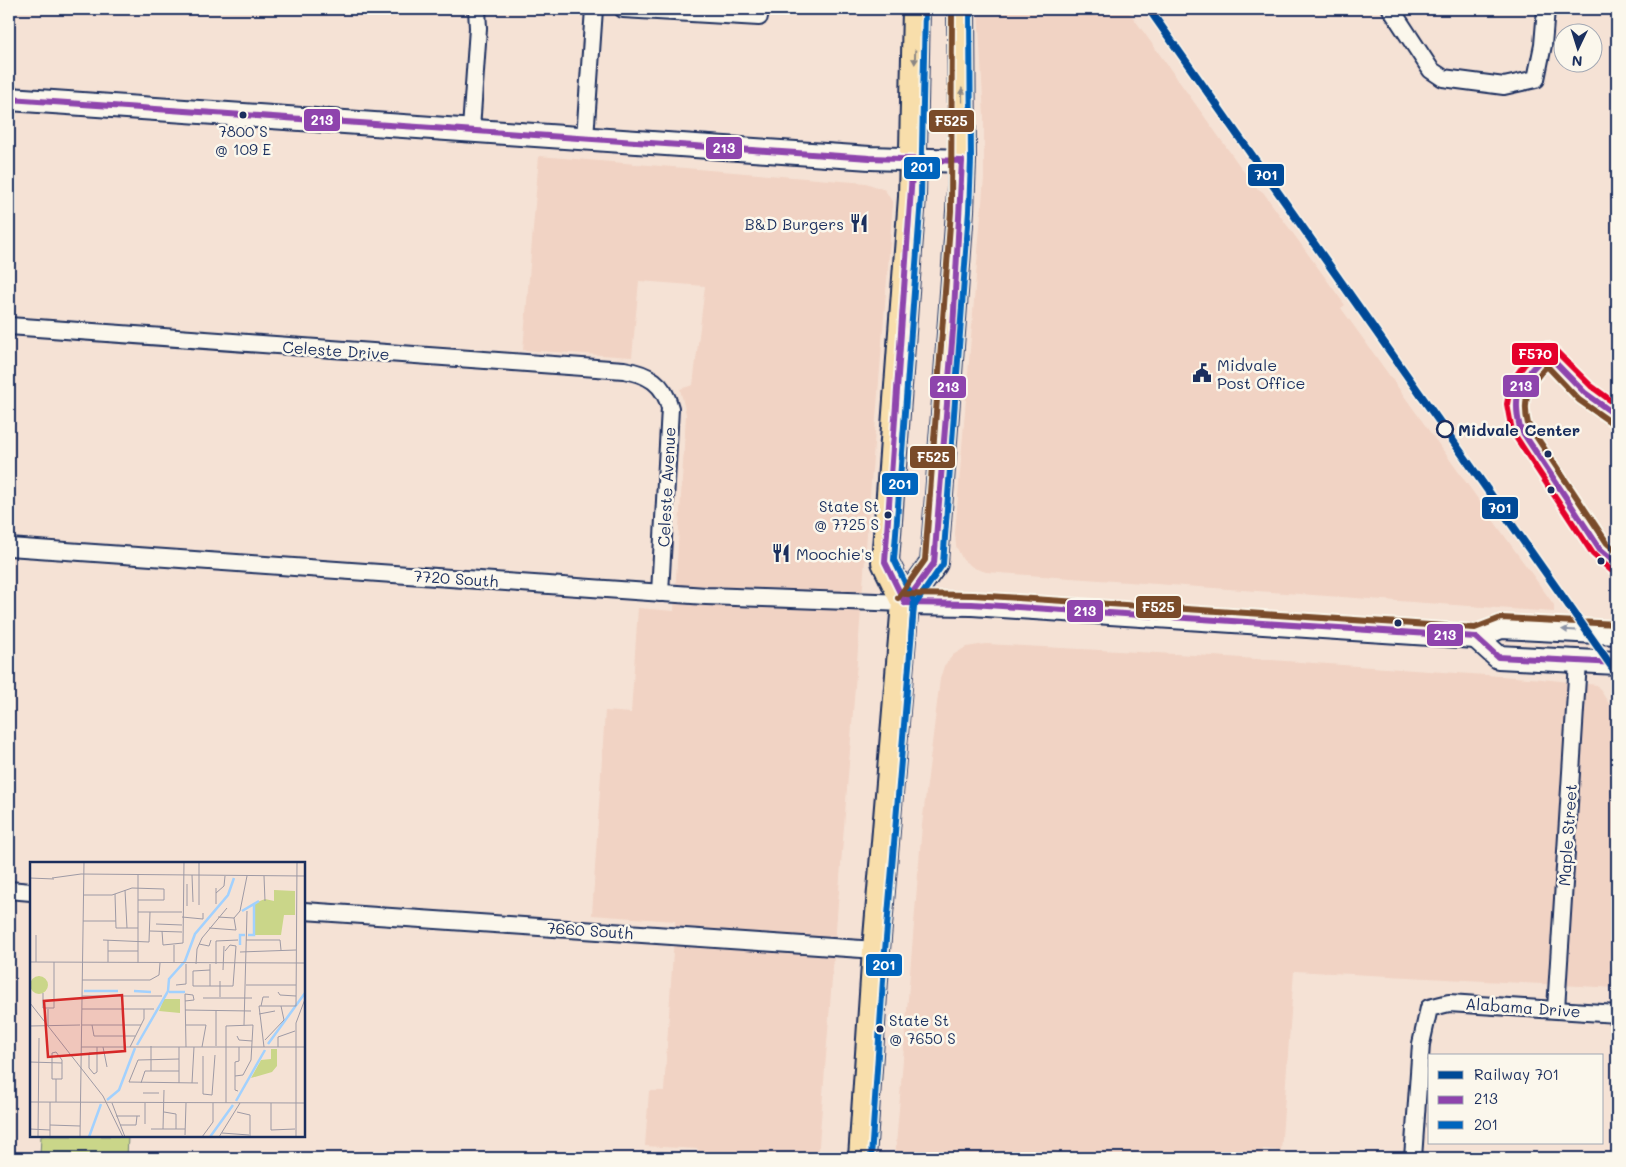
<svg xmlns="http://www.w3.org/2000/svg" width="1626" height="1167" viewBox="0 0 1626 1167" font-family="Mali,sans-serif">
	<rect width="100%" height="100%" fill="#f5e2d5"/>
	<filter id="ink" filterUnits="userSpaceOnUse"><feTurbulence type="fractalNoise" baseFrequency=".02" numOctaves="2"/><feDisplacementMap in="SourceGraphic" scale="10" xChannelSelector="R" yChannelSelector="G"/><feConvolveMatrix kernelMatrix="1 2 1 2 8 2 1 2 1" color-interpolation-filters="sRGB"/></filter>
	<g filter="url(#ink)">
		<g fill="#f1d3c4">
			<path d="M978,9h149l128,178 8,5 82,113 -4,3 213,297v7l-568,-40 -12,-4 -11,-8 -7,-14 -1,-13 29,-355v-61z"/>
			<path d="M539,156l327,27 19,7 8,13 -75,955h-121l1,-9 -53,-3 4,-55h15l11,-170 -83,-6 13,-204 26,2 7,-105 36,3 12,-197 -6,-25 13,-4 12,-99 -66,-5 -7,76 -109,-7z"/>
			<path d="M986,644l227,12 329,23 55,6 20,31v272l-323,-17 -13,180 -18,-2 -1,9h-367l27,-333 18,-146 4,-13 9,-11 13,-8z"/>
		</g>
		<path fill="#cad689" stroke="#728274" d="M41,1136h87l-1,22 -87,-2z"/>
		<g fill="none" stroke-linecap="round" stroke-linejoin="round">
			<g stroke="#1b2f5e" stroke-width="20">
				<g id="minor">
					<path d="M623,9l136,8v-8"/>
					<path d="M1391,9l40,61 12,8 61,8 32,-7 7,-34 3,-36"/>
					<path d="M471,129l7,-101 -1,-19"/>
					<path d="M585,138l9,-129"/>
					<path d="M9,326l615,44c24,4 40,13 46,38l-10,185"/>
					<path d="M9,547l697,49 199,7"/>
					<path d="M9,890l22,2"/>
					<path d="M304,911l572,39"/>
					<path d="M1556,1009l22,-347"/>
					<path d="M1413,1158l8,-114 8,-36 20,-5 168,11"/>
				</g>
			</g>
			<g stroke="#1b2f5e" stroke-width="26">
				<g id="secondary">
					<path d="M9,99l861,59 92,3"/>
					<path d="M905,603l67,1 504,33 25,-10 116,6"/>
					<path d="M1476,637l22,20 119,6"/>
				</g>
			</g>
			<g stroke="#1b2f5e" stroke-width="30">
				<g id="primary">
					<path d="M905,603l29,-40 26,-352 2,-50 -1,-152"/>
					<path d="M862,1158l14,-208 29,-347 -20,-41 27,-365 4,-188"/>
				</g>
			</g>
			<use href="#minor" stroke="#fbf7ec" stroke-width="16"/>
			<use href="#secondary" stroke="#fbf7ec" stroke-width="22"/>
			<use href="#primary" stroke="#f8deab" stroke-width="26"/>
			<g stroke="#fbf7ec" stroke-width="10">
				<g id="bus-1">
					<path d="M9,99l861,59 92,3"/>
					<path d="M1617,416l-32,-23 -38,-39c-26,25 -36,37 -27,74l80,121 17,14"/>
					<path d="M905,603l67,1 504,33 22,20 119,6"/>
					<path d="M905,603l29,-40 19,-233 9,-169"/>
					<path d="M905,603l-20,-41 28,-402"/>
				</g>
			</g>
			<g stroke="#fbf7ec" stroke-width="10">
				<g id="bus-2">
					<path d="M911,638l3,-37 -20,-41 27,-362 4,-189"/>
					<path d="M871,1158l14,-207 29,-345 29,-42 26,-353 2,-50 -1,-152"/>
				</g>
			</g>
			<g stroke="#fbf7ec" stroke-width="10">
				<g id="bus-3">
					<path d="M1612,423l-33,-23 -32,-34c-19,19 -25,33 -19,58l79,119 10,9"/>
					<path d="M905,594l68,1 502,33 26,-10 116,6"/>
					<path d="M898,598l27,-38 26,-349 1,-202"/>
				</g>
			</g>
			<g stroke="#fbf7ec" stroke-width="10">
				<path id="bus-4" d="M1611,570l-18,-16 -81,-123 -5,-27 4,-21 13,-18 18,-18 5,-2 6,3 38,38 26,19"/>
			</g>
			<use href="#bus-1" stroke="#8e44ad" stroke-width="6"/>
			<use href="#bus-2" stroke="#0065bd" stroke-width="6"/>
			<use href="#bus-3" stroke="#7a4b2a" stroke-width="6"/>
			<use href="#bus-4" stroke="#e4002b" stroke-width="6"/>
			<g stroke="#fbf7ec" stroke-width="11">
				<path id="rail-1" d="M1149,9l468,665"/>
			</g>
			<use href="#rail-1" stroke="#004a97" stroke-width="8"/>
		</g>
		<defs><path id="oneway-solid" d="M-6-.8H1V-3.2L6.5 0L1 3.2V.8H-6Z" transform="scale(1.25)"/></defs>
		<g fill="#8a8684">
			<use href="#oneway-solid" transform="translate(915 57) rotate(92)"/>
			<use href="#oneway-solid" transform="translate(962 95) rotate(-91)"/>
		</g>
		<use fill="#8b93a5" href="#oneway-solid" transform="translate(1569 630) rotate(-177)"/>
	</g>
	<defs>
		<g id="restaurant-bare" transform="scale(1.5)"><path d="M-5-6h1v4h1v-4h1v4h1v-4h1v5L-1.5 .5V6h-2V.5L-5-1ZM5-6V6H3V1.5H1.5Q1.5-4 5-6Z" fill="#1b2f5e" stroke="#fbf7ec" stroke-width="2.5" paint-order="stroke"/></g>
		<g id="civic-bare" transform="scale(1.5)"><path d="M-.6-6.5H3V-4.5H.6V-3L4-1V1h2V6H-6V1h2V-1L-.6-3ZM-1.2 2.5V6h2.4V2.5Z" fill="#1b2f5e" stroke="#fbf7ec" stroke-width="2.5" paint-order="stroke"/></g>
	</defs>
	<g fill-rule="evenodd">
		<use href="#restaurant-bare" x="859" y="223"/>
		<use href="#civic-bare" x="1202" y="373"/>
		<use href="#restaurant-bare" x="781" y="553"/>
	</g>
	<g fill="#1b2f5e" stroke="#fbf7ec" stroke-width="2">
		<circle cx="243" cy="115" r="4.5"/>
		<circle cx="1548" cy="454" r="4.5"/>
		<circle cx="1551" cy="490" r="4.5"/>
		<circle cx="888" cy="515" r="4.5"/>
		<circle cx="1601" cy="561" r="4.5"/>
		<circle cx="1398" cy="623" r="4.5"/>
		<circle cx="880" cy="1029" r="4.5"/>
	</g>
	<circle fill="#fbf7ec" stroke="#1b2f5e" stroke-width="2.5" cx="1445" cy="429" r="8"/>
	<g text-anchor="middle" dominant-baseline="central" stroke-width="5" stroke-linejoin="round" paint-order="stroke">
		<g font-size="15" fill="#1b2f5e" stroke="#fbf7ec">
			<text x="243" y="131">7800 S<tspan x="243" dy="18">@ 109 E</tspan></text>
			<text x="879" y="506" text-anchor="end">State St<tspan x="879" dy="18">@ 7725 S</tspan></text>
			<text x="889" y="1020" text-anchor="start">State St<tspan x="889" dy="18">@ 7650 S</tspan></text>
		</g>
		<g font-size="16" fill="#1b2f5e" stroke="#fbf7ec" text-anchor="start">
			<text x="844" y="223" text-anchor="end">B&amp;D Burgers</text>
			<text x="1217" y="364">Midvale<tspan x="1217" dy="18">Post Office</tspan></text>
			<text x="796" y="553">Moochie's</text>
		</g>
		<g font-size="16" fill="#1b2f5e" stroke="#fbf7ec">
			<text transform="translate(336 350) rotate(4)">Celeste Drive</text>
			<text transform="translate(666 487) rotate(-87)">Celeste Avenue</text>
			<text transform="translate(456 578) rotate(4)">7720 South</text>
			<text transform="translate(1567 835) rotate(-86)">Maple Street</text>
			<text transform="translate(590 930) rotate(4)">7660 South</text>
			<text transform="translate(1523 1007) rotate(4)">Alabama Drive</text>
		</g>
		<g font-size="16" font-weight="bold" fill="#1b2f5e" stroke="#fbf7ec" text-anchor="start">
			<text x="1458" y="429">Midvale Center</text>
		</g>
	</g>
	<g transform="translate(30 862)">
		<rect width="275" height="275" fill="#f5e2d5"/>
		<path d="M244,28l21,1v24h-11l-3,20h-27l1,-32 10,-4 9,2zM0 123a9 9 0 1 1 18 0a9 9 0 1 1-18 0ZM134,137h16v14l-21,-2zM241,187h6v17l-5,6 -21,6 10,-18 10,-1z" fill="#cad689"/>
		<path fill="none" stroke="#a2d1fe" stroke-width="2.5" d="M212,49l17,-10M218,73h6v-31M210,83v-10h5M54,129h34M104,129l17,1M139,130h16M238,182l37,-51M107,183l31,-54 1,-12 16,-18 10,-27 33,-39 6,-17M77,238l12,-10 16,-42M206,239l29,-51M59,275l12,-33M180,275l23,-32"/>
		<path fill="none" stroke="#9e9aa5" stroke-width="1" d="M169,0v43M162,13l1,27M234,14l1,25M0,16l24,1M22,16l29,-4 224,2M186,26v16M95,28l2,38M186,31l8,-7 1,-10M85,32l1,34h22M54,33h28l20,-7 32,1v11h-26M157,44v-22M108,50h44M152,55l21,2v-6M188,55l16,1M204,56l6,-7 7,-35M53,59h33M126,62l26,1M179,66l27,2 -2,-12M120,69l32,1M132,69l1,14 20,-2 1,-81M73,78l46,2 1,-30M216,78h34l1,10M169,82l10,2 2,-6M144,83v18M78,89h30M210,90l56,-2M0,100l275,1M6,100v-27M78,100v-22M108,101v-88M166,102l1,-15 5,-11 25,-30M186,102v-23l22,-1M180,108l-17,1v15h40l3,-40 -6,-1 -5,6M193,108l1,-24M52,118h68l9,-5 1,-12M146,123l10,-1v-20M216,123h50M180,124v-22M248,130l2,3 16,1M13,131v15h11v-46M155,132l1,53M155,132l8,1 1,5 -9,1M52,134h80M190,135v-16M173,136h49M0,141l73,93 20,41M231,144l2,-9h6M18,147v16M52,147h72M155,148l66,1M186,148v36M229,152l16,-3M52,163h59M62,163l2,11h41M156,163h20l-4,22M214,163l3,-114M0,164l50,-1M207,174l2,4 13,1M235,178l19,-20 -3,-14M121,184v25M51,185h224M73,185l4,20M100,185l14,-28v-10M149,185v36M234,185l-5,-41h37l1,-144M248,185v-10l17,-6M26,190l6,8v19h-10v-26zM67,191h-8v15l5,6 3,-2v-25M173,194v38l9,1 3,-40M149,197l-41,1 -9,22 69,1M0,200l32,1M111,221l4,-12h34M162,221l2,-36M208,229l-3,-1v-28l4,-1v-14M113,231h16M0,240l275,1M26,240v-23M82,241l13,34M196,241v-77l27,-1 -2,35 -8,15 -8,1M241,241v27l24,-1M134,250l12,2v15M207,250l13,3v22M86,254h24M115,262v-21M20,263l30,1M90,263h16l1,-9M0,267l20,1M121,267h34M133,267l1,-39M192,271l27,2M155,273l1,-32M8,275l1,-99M20,275v-35M50,275l4,-275M151,275h18M172,275l11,-15v-19M189,275l21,-34M266,275v-114l9,-24"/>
		<path fill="#d62828" fill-opacity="0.15" stroke="#d62828" stroke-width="2.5" d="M92,133l3,56 -77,6 -4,-56z"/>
		<rect width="275" height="275" fill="none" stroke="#1b2f5e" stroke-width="2.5"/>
	</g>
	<g stroke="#fbf7ec" stroke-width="2">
		<rect x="303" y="108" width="38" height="24" rx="5" fill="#8e44ad"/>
		<rect x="928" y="109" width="47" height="24" rx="5" fill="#7a4b2a"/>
		<rect x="705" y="136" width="38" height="24" rx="5" fill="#8e44ad"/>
		<rect x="903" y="156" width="38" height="24" rx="5" fill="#0065bd"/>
		<rect x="1247" y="163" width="38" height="24" rx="5" fill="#004a97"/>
		<rect x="1511" y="342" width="48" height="24" rx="5" fill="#e4002b"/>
		<rect x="1502" y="374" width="38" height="24" rx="5" fill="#8e44ad"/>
		<rect x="929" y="375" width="38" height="24" rx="5" fill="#8e44ad"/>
		<rect x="909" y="445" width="47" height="24" rx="5" fill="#7a4b2a"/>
		<rect x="881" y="472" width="38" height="24" rx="5" fill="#0065bd"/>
		<rect x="1481" y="496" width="38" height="24" rx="5" fill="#004a97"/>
		<rect x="1135" y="595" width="47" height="24" rx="5" fill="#7a4b2a"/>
		<rect x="1066" y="599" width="38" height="24" rx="5" fill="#8e44ad"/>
		<rect x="1426" y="623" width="38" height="24" rx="5" fill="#8e44ad"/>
		<rect x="865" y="953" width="38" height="24" rx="5" fill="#0065bd"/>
	</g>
	<g font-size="14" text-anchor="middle" font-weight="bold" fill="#fff">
		<text x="322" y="125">213</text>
		<text x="951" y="126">F525</text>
		<text x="724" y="153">213</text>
		<text x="922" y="172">201</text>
		<text x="1266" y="180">701</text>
		<text x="1535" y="359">F570</text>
		<text x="1521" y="391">213</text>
		<text x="948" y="392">213</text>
		<text x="933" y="462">F525</text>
		<text x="900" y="489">201</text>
		<text x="1500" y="513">701</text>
		<text x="1158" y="612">F525</text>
		<text x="1085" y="616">213</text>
		<text x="1445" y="640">213</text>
		<text x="884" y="970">201</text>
	</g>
	<rect width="1626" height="1167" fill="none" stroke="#fbf7ec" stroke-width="30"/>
	<rect x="15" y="15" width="1596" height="1137" fill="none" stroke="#1b2f5e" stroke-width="2" filter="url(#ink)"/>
	<rect x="1428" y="1054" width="175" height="90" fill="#fbf7ec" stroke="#a1a7b3"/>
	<rect x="1438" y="1071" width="25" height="8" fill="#004a97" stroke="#a1a7b3"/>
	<text x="1474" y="1080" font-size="15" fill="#1b2f5e">Railway 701</text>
	<rect x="1438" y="1096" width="25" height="8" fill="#8e44ad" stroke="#a1a7b3"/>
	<text x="1474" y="1104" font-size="15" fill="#1b2f5e">213</text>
	<rect x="1438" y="1121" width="25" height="8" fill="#0065bd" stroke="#a1a7b3"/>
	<text x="1474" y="1130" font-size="15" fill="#1b2f5e">201</text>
	<g transform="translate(1578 48) rotate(184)"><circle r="24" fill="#fbf7ec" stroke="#a1a7b3"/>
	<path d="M0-4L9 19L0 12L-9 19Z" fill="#1b2f5e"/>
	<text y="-8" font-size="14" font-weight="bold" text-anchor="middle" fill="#1b2f5e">N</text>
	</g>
</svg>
